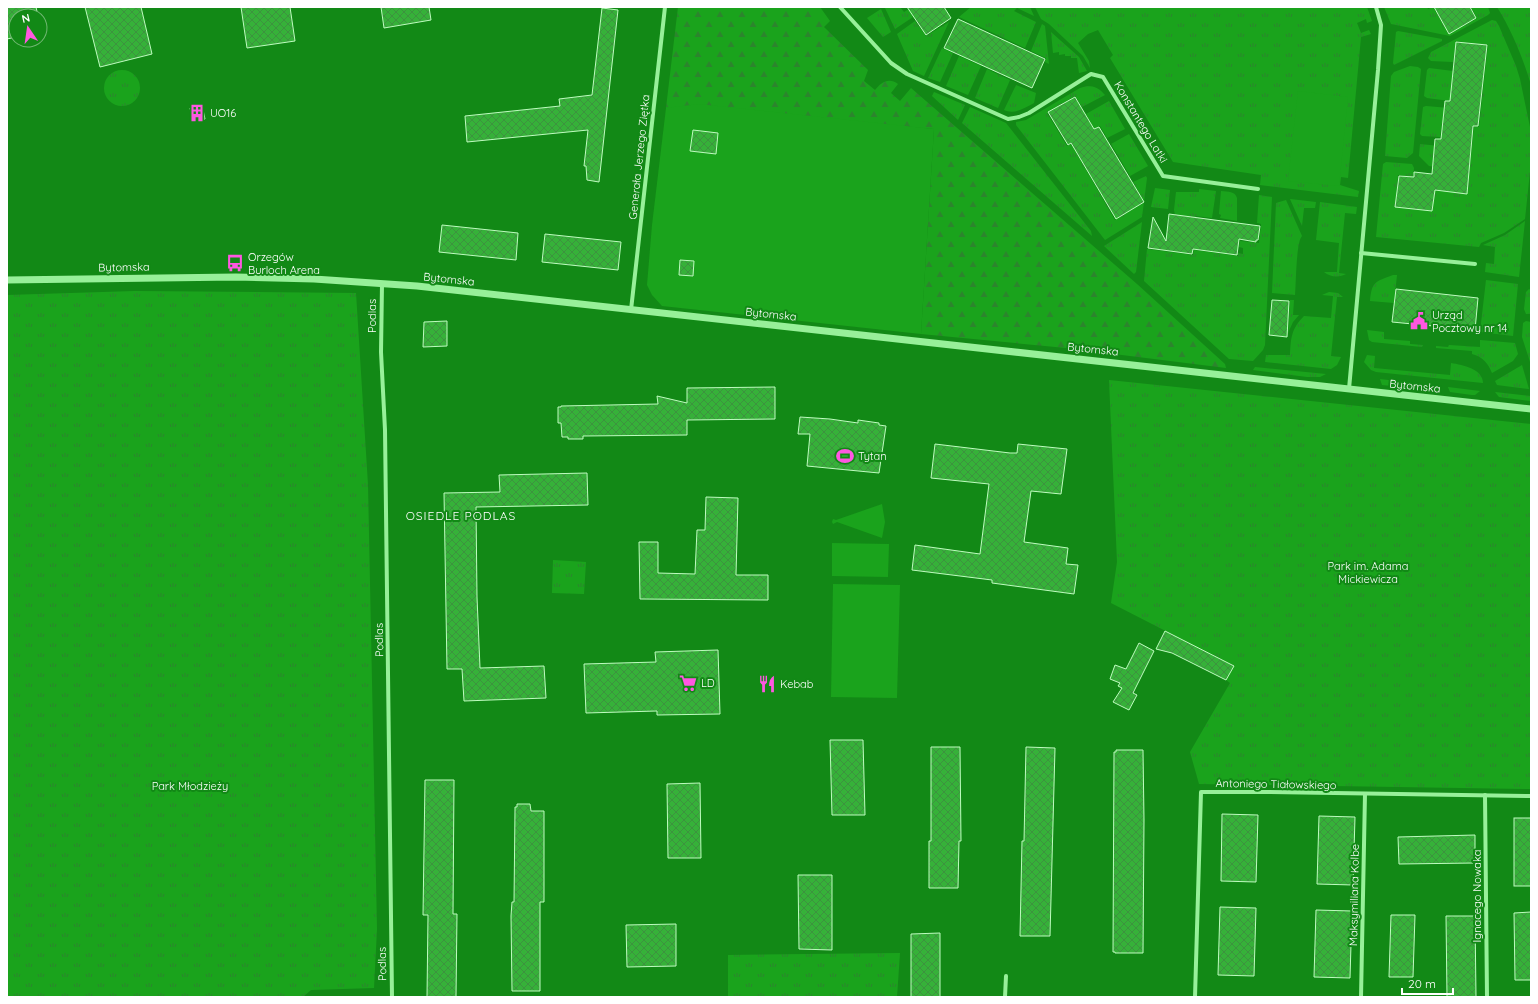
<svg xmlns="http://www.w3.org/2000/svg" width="1538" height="1004" viewBox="0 0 1538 1004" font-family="Quicksand,sans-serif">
	<defs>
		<pattern id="grass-tufts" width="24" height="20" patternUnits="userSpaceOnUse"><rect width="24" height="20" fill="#1aa31c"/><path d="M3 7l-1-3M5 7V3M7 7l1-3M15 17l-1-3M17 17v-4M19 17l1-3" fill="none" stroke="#2c852d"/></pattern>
		<pattern id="forest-firs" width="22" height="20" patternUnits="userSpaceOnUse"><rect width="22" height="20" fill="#1aa31c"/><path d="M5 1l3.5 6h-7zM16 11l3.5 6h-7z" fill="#2c852d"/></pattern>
		<pattern id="building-cross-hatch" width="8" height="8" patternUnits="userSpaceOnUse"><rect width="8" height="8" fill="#36b139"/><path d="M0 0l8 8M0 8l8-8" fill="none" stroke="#3d933f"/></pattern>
	</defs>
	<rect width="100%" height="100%" fill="#128916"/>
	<g fill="url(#grass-tufts)">
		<path d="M888,7h12l4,5 5,-3 4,8 -18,12 -10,-21z"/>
		<path d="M971,7h59l4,9 -17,-8 -3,3 22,11 -11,26 -66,-31z"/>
		<path d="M1035,7h332l5,14 -5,2 -1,-4 -9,4 4,10 8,-3 2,4 -10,3 -13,141 -7,-1 -1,8 19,6 -1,6 -98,-12 1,-10 -88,-13 -63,-104 3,-3 -15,-25 -10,4 -10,9 11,18 1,7 -7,-12 -34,-32 -8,-5z"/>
		<path d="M1384,7h43l1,2 5,-2 16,27 28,-16 -6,-11h17l2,6 -2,2 -38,21 -59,-12z"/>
		<path d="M1497,7h34v78c-8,-27 -19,-54 -34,-78z"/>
		<path d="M881,9l10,23 -8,5 -16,-19z"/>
		<path d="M1492,20l4,1 3,5 17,40 4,13 11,53v30l-6,57 -21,14 -23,10 -2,4 -103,-10 7,-73 3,-2 26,2 2,4 -1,9 -15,-2 -3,32 37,3 3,-20 32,4 7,-67h5l9,-82 -32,-4 -3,21 -22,-1 -3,-3 3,-6z"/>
		<path d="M915,21l11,15 23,-14 -25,54 -11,-5 -16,-37z"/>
		<path d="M1042,24l3,2 4,38 -4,-2 1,-4 -15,-7z"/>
		<path d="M1398,31l44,8v2l-48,24 -1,-2 3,-31z"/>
		<path d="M1051,32l28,25 8,14 -8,2 -2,-15h-6v-2h-6v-2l-6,1v-3l-6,1z"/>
		<path d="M942,48l11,5 -13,29 -12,-4z"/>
		<path d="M959,56l22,10 -13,29 -22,-9z"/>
		<path d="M1410,66l8,1 3,2 -8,84 -6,5 -22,-2 6,-80 3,-4z"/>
		<path d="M1429,68l24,3 -3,30 -23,-3 -3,-2 3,-26z"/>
		<path d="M987,69l23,11 -12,28 -23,-10z"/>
		<circle cx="122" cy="88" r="18"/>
		<path d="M1016,85l20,8 -2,10c-10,5 -19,12 -30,7z"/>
		<path d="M1087,86c8,0 13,3 18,9l-23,12 -7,-11 -28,17 20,33 4,-2 44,76 29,-18 -11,-20 13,-6 1,2 -5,39 -37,23 -89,-115v-3l10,-2 54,-32z"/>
		<path d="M934,92l31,13 -7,15 -26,-24z"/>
		<path d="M1109,101l16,28 -18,9 -7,-12 -6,3 -8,-15z"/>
		<path d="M1426,106l23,2 -2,15h-5l-2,14 -18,-1 -2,-2 3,-27z"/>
		<path d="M970,107l36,16 85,108 1,5 -130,-113z"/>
		<path d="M1129,134l19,32 -18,10 -19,-32z"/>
		<path d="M1420,144l19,2 -2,21 -8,-1 -10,-10z"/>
		<path d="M1155,188l15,2 -2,19 -17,-2z"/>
		<path d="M1199,189l17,2 -4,27 -16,-2 -1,5 -19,-2 -2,-9 2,-18h23z"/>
		<path d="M1221,191c7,1 14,0 16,7v23l-17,-3 1,-3 -2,-1z"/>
		<path d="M1259,195l13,2 -7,148 -2,5 -10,11 -24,-2 -85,-78 3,-32 46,6 1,-5 44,6v-3l5,1v-6l-4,-1 1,-6 19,2 2,-19 -4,-1z"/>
		<path d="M1290,199l26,3 -1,6h-11l-2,18z"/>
		<path d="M1286,200l16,36c-6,6 -6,48 -7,59l-23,-2 4,-90z"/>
		<path d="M1320,202l37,5 -1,7 -11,-1 -6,60 7,1c-7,4 -16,3 -22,-2h13l2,-29 -23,-3z"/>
		<path d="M1525,221l-6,56 -34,-5 1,-9 8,1 1,-17 -12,-2 22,-10z"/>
		<path d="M1142,222l-6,50 -2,2 -30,-28z"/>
		<path d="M1393,275h4l-3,28 -24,-2c2,-20 5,-19 23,-26z"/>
		<path d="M1486,280l32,4 -5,52 -33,-4z"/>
		<path d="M1529,289l2,1v24h-5l-2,-5 2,-17z"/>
		<path d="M135,291l221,2 12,192 9,444 -3,59 -63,2 -8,7h-296v-702z"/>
		<path d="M1329,292l9,1 5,4h-6l-6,59 10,1 -4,8 -6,4 -66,-7 1,-7h24c1,-17 1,-26 14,-39l27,2 2,-22 -11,-1z"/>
		<path d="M1290,300h4l-1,15h6l-6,7 -5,11z"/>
		<path d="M1526,321l5,1v43l-9,-28 1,-14z"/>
		<path d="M1367,330l17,2v7l26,2v3l13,1 -1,2 -50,-5 -3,-2z"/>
		<path d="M1480,340l35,3 3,11 -5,7 -21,12c-4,-10 -9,-16 -20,-19v-3l-36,-3v-2l12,1 1,-2 31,2z"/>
		<path d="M1367,355l8,1 -1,12 76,7 1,-12c12,2 32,6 32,20l-107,-11 -5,-2 -7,-8z"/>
		<path d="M1522,365l7,24 -32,-4 -2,-4z"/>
		<path d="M1255,367l71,7 -6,3h-13l-54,-7z"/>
		<path d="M1380,379l33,4v5l-31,-3z"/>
		<path d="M1109,380l422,44v365l-332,-5 -9,-32 40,-69 -4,-3 8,-14 -123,-63 6,-41z"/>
		<path d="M1448,387l32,4 -5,4h-3l-22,-3z"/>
		<path d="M1495,392l36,4v5l-32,-4z"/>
		<path d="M553,560l33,2 -2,32 -32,-1z"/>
		<path d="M900,953l-3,44h-169v-42z"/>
	</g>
	<path fill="url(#forest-firs)" d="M678,7h142l10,14 -6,6 44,43 -4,11 11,9c6,-8 14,-13 23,-6l-7,9 9,8 11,-13 226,196 88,80 1,4 -160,-20 -145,-14 13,-205 -268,-21z"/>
	<g fill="#1aa31c">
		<path d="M1298,91l50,6 -9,89 -51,-5z"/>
		<path d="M699,104l235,25 -13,205 -259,-28 -10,-11 -5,-10 5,-60 14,-117z"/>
		<path d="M882,504l3,18 -3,16 -45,-16 -4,2 -1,-2 1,-3 3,1z"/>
		<path d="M832,543l57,1 -1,33 -56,-1z"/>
		<path d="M833,584l67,1 -3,113 -66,-1z"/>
	</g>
	<g fill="url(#building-cross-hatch)" stroke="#befcbf">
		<path d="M7,7h29l2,9h-22v21l-9,2z"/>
		<path d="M85,7h56l11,47 -52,13z"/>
		<path d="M241,7h49l5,34 -48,7z"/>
		<path d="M381,7h48l2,13 -47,8z"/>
		<path d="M907,7h37l7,11 -25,17z"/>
		<path d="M1434,7h36l6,11 -27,16z"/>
		<path d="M602,8l16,2 -19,172 -12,-2 -1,-14h-2l4,-36 -121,12 -2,-26 95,-10 -1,-7 33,-4z"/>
		<path d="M958,19l87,40 -13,29 -88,-40z"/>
		<path d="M1456,42l31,3 -9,81h-5l-6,68 -32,-4 -3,21 -37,-4 4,-31 15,1v-5l18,2 3,-35h6l4,-38h5z"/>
		<path d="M1075,97l19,32 5,-2 45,75 -28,17 -45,-76 -3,2 -20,-33z"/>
		<path d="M202,105l3,14 -12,3 -3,-14z"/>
		<path d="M693,130l25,3 -2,21 -26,-3z"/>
		<path d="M1169,214l91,12 -2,14h-2v2l-17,-3 -2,16 -44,-6 -1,5 -44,-6 5,-31 13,24z"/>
		<path d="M442,225l76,8 -2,27 -77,-8z"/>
		<path d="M545,234l76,8 -3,28 -76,-8z"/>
		<path d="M680,260l14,1 -1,15 -14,-1z"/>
		<path d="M1396,289l82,9 -3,32 -83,-8z"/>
		<path d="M1272,300l17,1 -2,36 -18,-2z"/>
		<path d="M447,321v25l-24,1 1,-25z"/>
		<path d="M775,387v32l-88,1v15l-104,1v3h-15v-2h-6l-1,-14h-3v-16h3v-1l97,-2 -1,-8 30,7v-15z"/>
		<path d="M800,417l30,2 28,4v-3l21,3v2l7,1 -7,47 -72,-7 3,-32h-12z"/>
		<path d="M935,444l75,9h7l1,-9 49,5 -6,45 -30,-3 -7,51 44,6 -2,16 12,1 -4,29 -82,-11v-3l-80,-10 3,-25 65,9 9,-70 -58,-6z"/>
		<path d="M587,473l1,32 -112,2 1,90 3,71 64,-2 2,32 -82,3 -2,-32h-15l-3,-176 56,-1 -1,-17z"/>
		<path d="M706,497l32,1 -2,77h32v25l-128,-1 -1,-57h19v31l37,1 2,-44h8z"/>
		<path d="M1165,631l69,35 -8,14 -54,-27 -16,-4z"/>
		<path d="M1139,643l15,8 -21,42 4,2 -8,15 -16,-8 9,-14 -4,-2 2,-3 -10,-4 5,-14 11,4z"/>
		<path d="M718,650l2,64 -63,1v-4l-71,2 -2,-49 72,-2 -1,-10z"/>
		<path d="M830,740h33l2,75h-33z"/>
		<path d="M931,747h29l1,94h-2l-1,47h-29v-47h2z"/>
		<path d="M1026,747l29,1 -5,188h-30l2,-95h2z"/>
		<path d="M1116,750h27l1,70 -1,133h-28v-1h-2l1,-200h2z"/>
		<path d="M425,780h29l-1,134h4l-1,83h-29l1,-82h-5z"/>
		<path d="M700,783l1,75h-33l-1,-74z"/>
		<path d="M517,804h13l1,7h13v91h-4v89h-28l-1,-75 1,-14h2l1,-93v-2h2z"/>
		<path d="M1222,814l36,1 -2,67 -35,-1z"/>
		<path d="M1319,816l36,1 -2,68 -36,-1z"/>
		<rect x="1514" y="818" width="17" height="68"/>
		<path d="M1475,835v28l-76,1 -1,-27z"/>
		<path d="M798,875h34v75l-33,-1z"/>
		<path d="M1220,907l36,1 -2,68 -36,-1z"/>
		<path d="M1316,910l36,1 -2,67 -36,-1z"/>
		<path d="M1531,912v68h-16l-1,-67z"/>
		<path d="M1391,915h24l-2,62h-24z"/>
		<path d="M1446,916h29l1,81h-29z"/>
		<path d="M676,924v42l-49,1 -1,-42z"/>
		<path d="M940,933v64h-29v-63z"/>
	</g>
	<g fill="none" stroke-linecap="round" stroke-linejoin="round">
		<g stroke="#97f099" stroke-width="4">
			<path d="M840,7l51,56 16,11 101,45 11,-2 10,-4 62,-39 12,3 60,99 95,13"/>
			<path d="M1361,253l114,11"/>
			<path d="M382,284l-1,68 4,78 7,567"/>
			<path d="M631,310l34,-303"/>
			<path d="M1349,389l29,-319 3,-45 -5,-18"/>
			<path d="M1485,795l2,202"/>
			<path d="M1005,997l1,-21"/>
			<path d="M1195,997l6,-205h68l262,4"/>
			<path d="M1361,997l4,-203"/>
		</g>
		<path stroke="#97f099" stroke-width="7" d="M7,280l229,-3 78,2 103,7 1114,123"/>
	</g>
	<defs>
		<g id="building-bare" transform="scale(1.38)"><path d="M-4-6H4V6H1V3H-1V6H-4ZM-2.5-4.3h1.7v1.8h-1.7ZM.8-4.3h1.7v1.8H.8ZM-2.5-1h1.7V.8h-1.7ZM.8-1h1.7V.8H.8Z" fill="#ff57e1" stroke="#128916" stroke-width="2.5" paint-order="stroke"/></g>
		<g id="bus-bare" transform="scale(1.38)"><path d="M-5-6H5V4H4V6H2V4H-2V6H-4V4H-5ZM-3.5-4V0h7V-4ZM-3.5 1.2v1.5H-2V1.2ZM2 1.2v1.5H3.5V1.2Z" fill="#ff57e1" stroke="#128916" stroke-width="2.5" paint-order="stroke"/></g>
		<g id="civic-bare" transform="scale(1.38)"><path d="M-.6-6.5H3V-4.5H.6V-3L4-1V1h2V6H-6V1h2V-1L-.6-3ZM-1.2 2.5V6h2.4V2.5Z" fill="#ff57e1" stroke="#128916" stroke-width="2.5" paint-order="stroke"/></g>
		<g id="stadium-bare" transform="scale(1.38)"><path d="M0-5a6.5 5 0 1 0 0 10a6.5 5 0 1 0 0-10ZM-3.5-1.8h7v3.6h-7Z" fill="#ff57e1" stroke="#128916" stroke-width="2.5" paint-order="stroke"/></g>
		<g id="supermarket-bare" transform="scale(1.38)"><path d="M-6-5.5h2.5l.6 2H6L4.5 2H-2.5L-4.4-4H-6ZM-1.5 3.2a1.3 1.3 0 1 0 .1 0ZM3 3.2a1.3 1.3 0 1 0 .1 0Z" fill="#ff57e1" stroke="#128916" stroke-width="2.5" paint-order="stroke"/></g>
		<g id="restaurant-bare" transform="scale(1.38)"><path d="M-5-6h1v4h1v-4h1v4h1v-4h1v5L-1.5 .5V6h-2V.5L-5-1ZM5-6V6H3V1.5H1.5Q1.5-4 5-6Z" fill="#ff57e1" stroke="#128916" stroke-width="2.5" paint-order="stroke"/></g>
	</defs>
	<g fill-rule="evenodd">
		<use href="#building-bare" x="197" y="113"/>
		<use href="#bus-bare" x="235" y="263"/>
		<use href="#civic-bare" x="1419" y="321"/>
		<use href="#stadium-bare" x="845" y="456"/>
		<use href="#supermarket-bare" x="688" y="683"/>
		<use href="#restaurant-bare" x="767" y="684"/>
	</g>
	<g text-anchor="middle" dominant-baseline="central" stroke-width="4" stroke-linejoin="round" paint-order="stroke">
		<g font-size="11" fill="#fff" stroke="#128916" text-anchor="start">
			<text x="210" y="113">UO16</text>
			<text x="248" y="257">Orzegów<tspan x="248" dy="13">Burloch Arena</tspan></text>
			<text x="1432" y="315">Urząd<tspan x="1432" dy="13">Pocztowy nr 14</tspan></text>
			<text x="858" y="456">Tytan</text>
			<text x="701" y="683">LD</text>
			<text x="780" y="684">Kebab</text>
		</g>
		<g font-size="11" fill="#fff" stroke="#128916">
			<text transform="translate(1141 122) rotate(59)">Konstantego Latki</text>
			<text transform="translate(639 157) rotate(-84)">Generała Jerzego Ziętka</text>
			<text transform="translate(124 267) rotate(-1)">Bytomska</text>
			<text transform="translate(449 279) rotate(6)">Bytomska</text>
			<text transform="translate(771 314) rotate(6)">Bytomska</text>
			<text transform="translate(372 316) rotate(-90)">Podlas</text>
			<text transform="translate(1093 349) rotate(6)">Bytomska</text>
			<text transform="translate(1415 386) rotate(6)">Bytomska</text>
			<text transform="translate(379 640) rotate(-91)">Podlas</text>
			<text transform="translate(1276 784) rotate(1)">Antoniego Tiałowskiego</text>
			<text transform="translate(1354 895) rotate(-89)">Maksymiliana Kolbe</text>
			<text transform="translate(1477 896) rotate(-90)">Ignacego Nowaka</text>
			<text transform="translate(382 964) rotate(-91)">Podlas</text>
		</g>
		<g font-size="11" fill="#fcfffc" stroke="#128916">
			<text x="1368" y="566">Park im. Adama<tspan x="1368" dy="13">Mickiewicza</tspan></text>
			<text x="190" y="786">Park Młodzieży</text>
		</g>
		<g font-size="12" letter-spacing="1" fill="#fff" stroke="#128916">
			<text x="461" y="515">OSIEDLE PODLAS</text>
		</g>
	</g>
	<rect width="1538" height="1004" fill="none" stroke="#ffffff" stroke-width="16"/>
	<g transform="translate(28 28) rotate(347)"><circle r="19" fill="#128916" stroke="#71b873"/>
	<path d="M0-3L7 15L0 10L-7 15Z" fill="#ff57e1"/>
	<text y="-6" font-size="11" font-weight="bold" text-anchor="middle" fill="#ffffff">N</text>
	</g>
	<path d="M1402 988v6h51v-6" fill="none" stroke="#ffffff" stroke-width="2"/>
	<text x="1408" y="988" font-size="12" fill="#ffffff" stroke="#128916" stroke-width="3" paint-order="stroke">20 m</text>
</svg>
